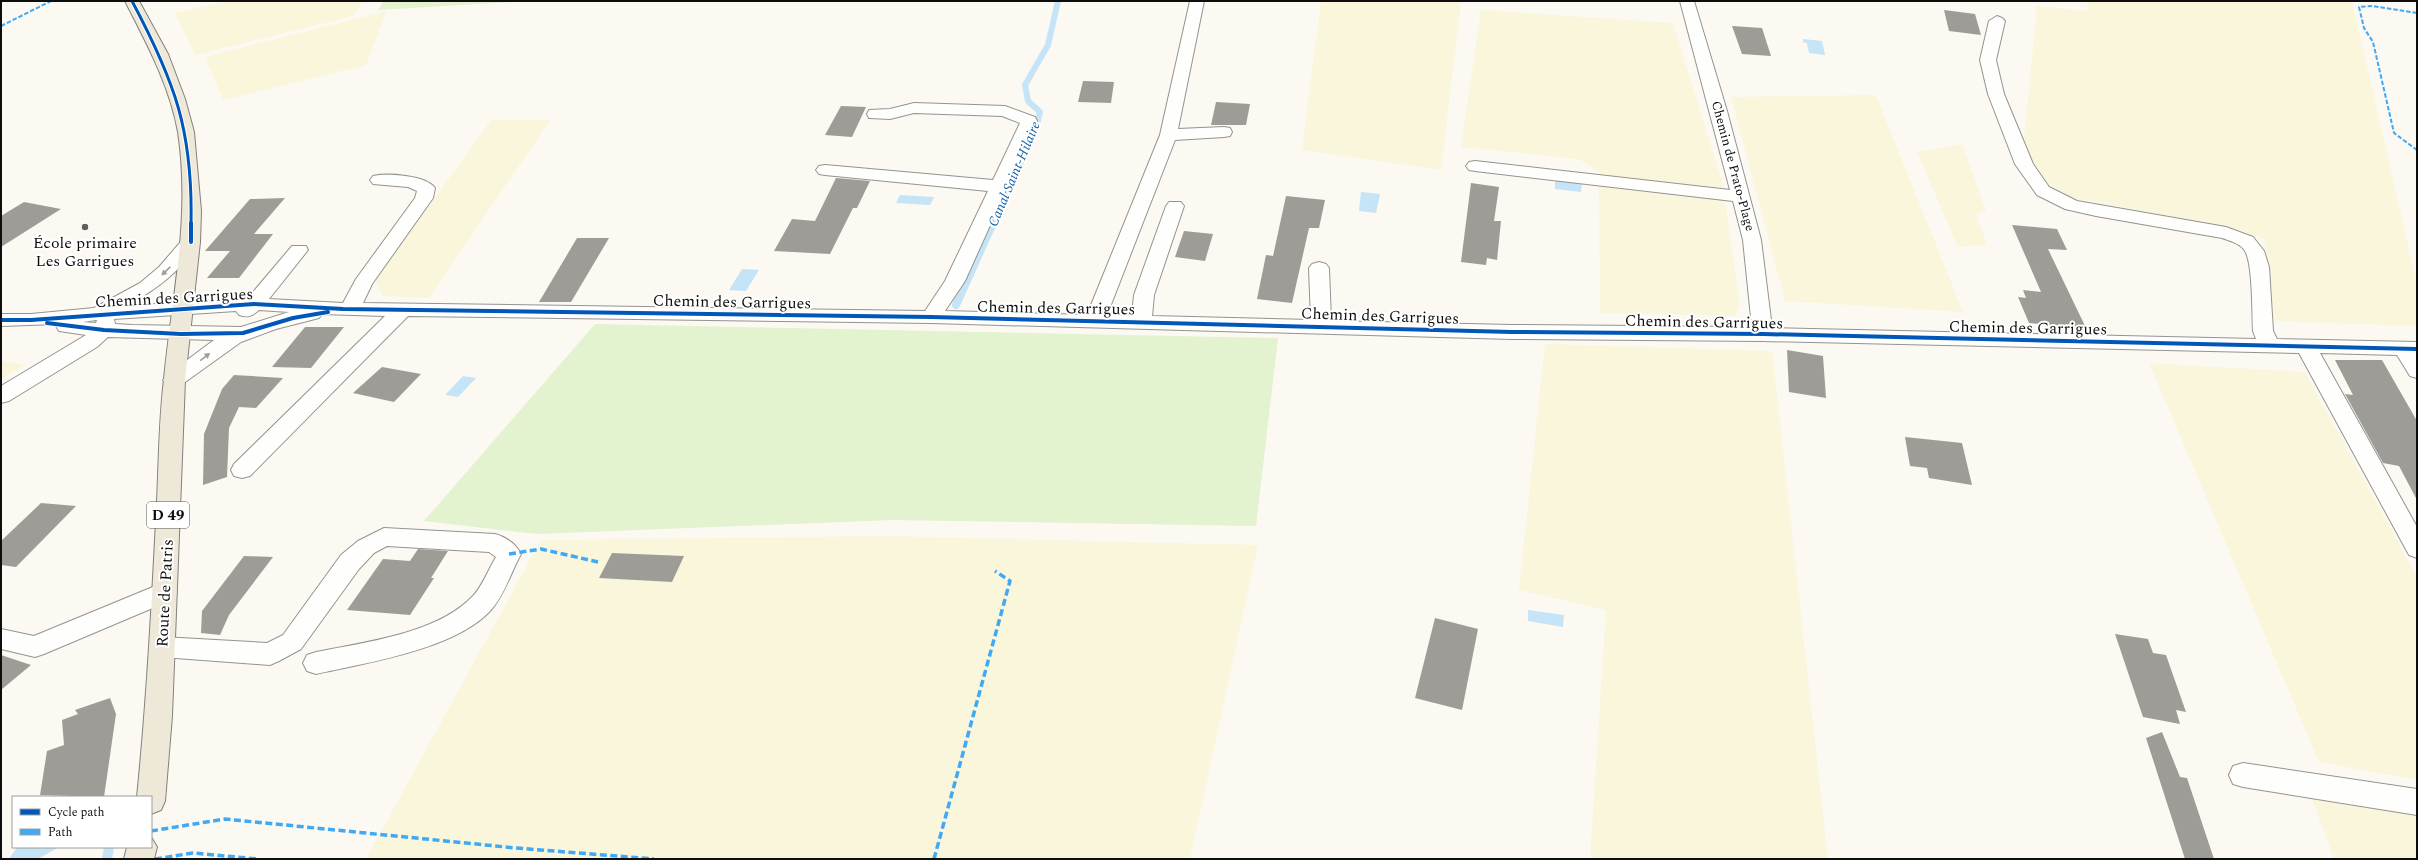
<svg xmlns="http://www.w3.org/2000/svg" width="2418" height="860" viewBox="0 0 2418 860" font-family="Spectral,serif">
	<rect width="100%" height="100%" fill="#fbf9f1"/>
	<g fill="#f9f6dc">
		<path d="M228,1h135l-10,15 -158,39 -20,-42z"/>
		<path d="M1321,1h140l-20,169 -139,-20z"/>
		<path d="M2088,1h264l65,283v42l-142,-5 -11,-82 -32,-11 -162,-31 -32,-21 -14,-37 13,-133 50,5z"/>
		<path d="M1481,10l192,13 51,165 -121,-13 -24,-16 -118,-12z"/>
		<path d="M387,11l-21,54 -143,35 -18,-43z"/>
		<path d="M1876,95l87,217 -178,-11 -54,-204z"/>
		<path d="M491,120h59l-121,178 -46,-2 -8,-15z"/>
		<path d="M1962,144l24,67 -10,3 11,31 -29,2 -41,-95z"/>
		<path d="M1599,187l126,14 15,104 -5,11 -135,-3z"/>
		<path d="M1545,344l227,7 56,508h-238l16,-249 -87,-20z"/>
		<path d="M1,361l24,4 -24,14z"/>
		<path d="M2149,363l156,9 112,205v203l-98,-18z"/>
		<path d="M887,536l371,9 -68,314h-824l175,-319z"/>
		<path d="M2311,796l106,15v48h-83z"/>
	</g>
	<g fill="#e3f2cf">
		<path d="M384,1h143l-149,9z"/>
		<path d="M595,324l683,14 -22,188 -364,-6 -355,14 -113,-13z"/>
	</g>
	<g fill="#c5e4f7">
		<path d="M1803,39l19,2 3,14 -16,-2 -2,-10 -4,-1z"/>
		<path d="M1555,180l27,3 -1,9 -26,-3z"/>
		<path d="M1361,192l19,2 -4,19 -17,-2z"/>
		<path d="M900,195l34,2 -4,8 -34,-2z"/>
		<path d="M742,269l17,1 -13,21 -17,-1z"/>
		<path d="M463,376l13,2 -18,19 -13,-2z"/>
		<path d="M1528,610l36,5 -1,12 -35,-6z"/>
		<path d="M17,847h42l-21,12h-29z"/>
	</g>
	<g fill="none" stroke-linecap="round" stroke-linejoin="round">
		<path stroke="#c5e4f7" stroke-width="6" d="M993,224l43,-96 4,-16 -12,-11 -3,-16 23,-40 10,-44"/>
		<path stroke="#c5e4f7" stroke-width="8" d="M956,305l37,-82"/>
		<path stroke="#c5e4f7" stroke-width="10" d="M107,859l2,-12"/>
	</g>
	<g fill="#9e9c97">
		<path d="M1944,10l31,4 6,21 -32,-4z"/>
		<path d="M1732,26l30,2 9,28 -29,-2z"/>
		<path d="M1083,81l31,1 -3,21 -33,-1z"/>
		<path d="M1216,102l34,2 -4,21h-35z"/>
		<path d="M841,106l25,1 -14,30 -27,-2z"/>
		<path d="M836,178l34,3 -13,27h-4l-23,46 -56,-3 18,-32 23,2z"/>
		<path d="M1471,183l28,4 -5,34h7l-4,39 -10,-2 -1,7 -25,-3z"/>
		<path d="M1286,196l39,4 -6,28h-10l-17,75 -35,-4 9,-44 7,1z"/>
		<path d="M285,198l-31,36h19l-34,44h-32l23,-27h-25l45,-52z"/>
		<path d="M24,202l37,7 -60,38v-31z"/>
		<path d="M2012,225l45,4 10,21 -19,-1 38,79 -57,-5 -11,-26 8,1 -3,-8 18,2z"/>
		<path d="M1184,231l29,3 -8,27 -30,-4z"/>
		<path d="M577,238h32l-38,64h-32z"/>
		<path d="M305,327h39l-33,41 -39,-1z"/>
		<path d="M1787,350l36,6 3,42 -37,-6z"/>
		<path d="M2335,360h47l35,61v79l-18,-34 -16,-3 -38,-69 8,1z"/>
		<path d="M382,367l39,7 -27,28 -41,-9z"/>
		<path d="M234,375l49,3 -27,30 -17,-1 -10,21 -2,49 -24,8 1,-51 18,-45z"/>
		<path d="M1905,437l57,6 10,42 -43,-7 -2,-10 -17,-2z"/>
		<path d="M41,503l35,3 -60,61 -15,-2v-24z"/>
		<path d="M418,549l30,2 -17,27h3l-24,37 -63,-5 36,-51 27,2z"/>
		<path d="M612,553l72,3 -12,26 -73,-4z"/>
		<path d="M244,556l29,1 -44,58 -9,20 -19,-2 1,-22z"/>
		<path d="M1435,618l43,11 -16,81 -47,-12z"/>
		<path d="M2115,634l33,5 5,14 13,2 20,57 -10,-2 4,14 -37,-7z"/>
		<path d="M1,655l30,10 -30,25z"/>
		<path d="M110,698l6,16 -12,83 -64,-2 7,-44 17,-6 -2,-25 16,-6 -3,-4z"/>
		<path d="M2162,732l18,45 7,1 27,81h-29l-39,-121z"/>
	</g>
	<g fill="none" stroke-linecap="round" stroke-linejoin="round">
		<g stroke="#949390" stroke-width="2">
			<g id="minor">
				<path d="M1190,1h14l-26,128 46,-2 6,1 2,4 -2,4 -6,1 -49,3 -68,175 25,1 2,-21 32,-89 3,-4h12l3,4 -30,89 -2,21 159,4 -2,-52 3,-4 7,-2 7,2 3,4 2,53 181,4 240,2 -9,-87 -10,-39 -258,-30 -6,-1 -3,-4 3,-4 6,-1 255,29 -50,-189h14l33,110 34,129 11,88 484,11 -3,-8c-1,-17 0,-67 -8,-80 -5,-8 -15,-10 -23,-13l-126,-22 -31,-7 -28,-14 -22,-31 -27,-70 -8,-34 9,-39 8,-5 5,2 3,3 -9,39 8,34 29,70 16,23 28,14 149,26 27,10 11,14 5,16 4,64 4,8 140,3v36l-7,-2 -13,-21 -77,-2 97,174v31l-8,-3 -110,-202 -536,-12 -251,-2 -581,-16 -523,-7 -158,160 -8,2 -8,-2 -3,-6 3,-6 151,-148 -63,-2 -3,4 -43,11 -35,13 -60,43 -7,2 -7,-2 -4,-5 4,-5 47,-35 -106,-3 -11,10 -88,54 -8,2v-17l85,-51 -27,-4 -3,-5 1,-2 -56,2v-12h30l63,-6 46,-25 19,-16 25,-29h14l2,4c-20,29 -42,47 -74,64l122,-8 44,-52h14l2,4 -39,49 74,4 13,-24 59,-81 2,-7 -9,-4 -35,-3 -3,-4 3,-4c14,-3 53,-1 62,12l-2,10 -61,86 -9,19 562,8 20,-30 43,-90 -163,-16 -6,-1 -3,-4 3,-4 6,-1 168,15 27,-57 -18,-7 -88,-3 -24,6 -21,-1 -2,-4 2,-4 21,-1 24,-6 91,3 30,11 2,4 -72,160 -20,30 142,4 73,-180zM259,310l30,2 -48,15 -109,-2 -17,-1 -1,-5 122,-8 3,4c9,3 13,1 20,-5zM97,320l-1,3 -13,-1 13,-2z"/>
				<path d="M384,528l111,6c11,3 21,10 26,20 -10,18 -16,40 -30,56 -35,39 -125,53 -175,64l-9,-3 -4,-8 4,-8 9,-3c49,-10 121,-18 157,-56 10,-11 15,-26 23,-39l-7,-5 -102,-6 -13,7 -15,16 -58,80 -22,12 -9,4 -108,-8 -9,-3 -4,-7 4,-7 9,-3 105,6 16,-8 58,-80 17,-14z"/>
				<path d="M165,582l9,3 3,7 -3,7 -130,55 -9,3 -34,-8v-20l33,7z"/>
				<path d="M2243,763l174,26v26l-174,-28 -10,-3 -4,-9 4,-9z"/>
			</g>
		</g>
		<g stroke="#81817d" stroke-width="2">
			<g id="major">
				<path d="M125,1h14l29,53 17,45 9,33 7,79 -1,31 -15,138 -13,336 -7,85 -4,9 -10,4v-17h-14c10,-99 15,-197 20,-296 2,-41 2,-82 7,-122 8,-84 27,-161 14,-247 -8,-46 -32,-90 -53,-131z"/>
				<path d="M151,837l6,10 -3,12h-30l3,-12h24z"/>
			</g>
		</g>
		<use href="#minor" fill="#fefefd" fill-rule="evenodd"/>
		<use href="#major" fill="#ede8d8" fill-rule="evenodd"/>
		<g stroke="#3fa9f5" stroke-width="2" stroke-dasharray="4.5 2" stroke-linecap="butt">
			<path d="M2417,13l-45,-7 -13,1 5,21 9,14 21,91 23,17"/>
			<path d="M1,26l50,-25"/>
		</g>
		<g stroke="#3fa9f5" stroke-width="3.5" stroke-dasharray="7 3.5" stroke-linecap="butt">
			<path d="M509,554l32,-5 57,13"/>
			<path d="M151,831l74,-12 291,29 138,11"/>
			<path d="M155,859l38,-6 65,6"/>
			<path d="M934,859l76,-278 -15,-10"/>
		</g>
		<g stroke="#fff" stroke-width="5">
			<path id="cycleway-far1" d="M132,1c43,81 61,130 59,223"/>
		</g>
		<g stroke="#fff" stroke-width="6">
			<g id="cycleway">
				<path d="M191,242v-19"/>
				<path d="M1,320h30l223,-16 89,5 588,8 581,15 251,2 654,15"/>
				<path d="M47,323l57,7 77,4 62,-1 50,-15 35,-6"/>
			</g>
		</g>
		<use href="#cycleway-far1" stroke="#0057b8" stroke-width="3"/>
		<use href="#cycleway" stroke="#0057b8" stroke-width="4"/>
	</g>
	<defs><path id="oneway-solid" d="M-6-.8H1V-3.2L6.5 0L1 3.2V.8H-6Z"/></defs>
	<g fill="#9e9e9d">
		<use href="#oneway-solid" transform="translate(166 271) rotate(136)"/>
		<use href="#oneway-solid" transform="translate(205 357) rotate(-37)"/>
	</g>
	<circle fill="#60605d" stroke="#fff" stroke-width="1.5" cx="85" cy="227" r="4"/>
	<g text-anchor="middle" dominant-baseline="central" stroke-width="4" stroke-linejoin="round" paint-order="stroke">
		<g font-size="13" fill="#0d0d0d" stroke="#fff">
			<text transform="translate(1733 166) rotate(75)">Chemin de Prato-Plage</text>
		</g>
		<g font-size="14" font-style="italic" fill="#0f5fa6" stroke="#fff">
			<text transform="translate(1014 174) rotate(-67)">Canal Saint-Hilaire</text>
		</g>
		<rect fill="#fff" stroke="#565656" stroke-width="1" x="147" y="502" width="42" height="26" rx="3"/>
		<g font-size="15" font-weight="bold" fill="#0d0d0d">
			<text x="168" y="515">D 49</text>
		</g>
		<g font-size="16" fill="#0d0d0d" stroke="#fff">
			<text x="85" y="243">École primaire<tspan x="85" dy="18">Les Garrigues</tspan></text>
		</g>
		<g font-size="16" fill="#0d0d0d" stroke="#fff">
			<text transform="translate(174 298) rotate(-3)">Chemin des Garrigues</text>
			<text transform="translate(732 302) rotate(1)">Chemin des Garrigues</text>
			<text transform="translate(1056 308) rotate(1)">Chemin des Garrigues</text>
			<text transform="translate(1380 316) rotate(2)">Chemin des Garrigues</text>
			<text transform="translate(1704 322) rotate(1)">Chemin des Garrigues</text>
			<text transform="translate(2028 328) rotate(1)">Chemin des Garrigues</text>
			<text transform="translate(165 593) rotate(-87)">Route de Patris</text>
		</g>
	</g>
	<rect width="2418" height="860" fill="none" stroke="#0d0d0d" stroke-width="4"/>
	<rect x="12" y="796" width="140" height="52" fill="#ffffff" stroke="#9e9e9e"/>
	<rect x="20" y="809" width="20" height="6" fill="#0057b8" stroke="#9e9e9e"/>
	<text x="48" y="816" font-size="12" fill="#0d0d0d">Cycle path</text>
	<rect x="20" y="829" width="20" height="6" fill="#3fa9f5" stroke="#9e9e9e"/>
	<text x="48" y="836" font-size="12" fill="#0d0d0d">Path</text>
</svg>
